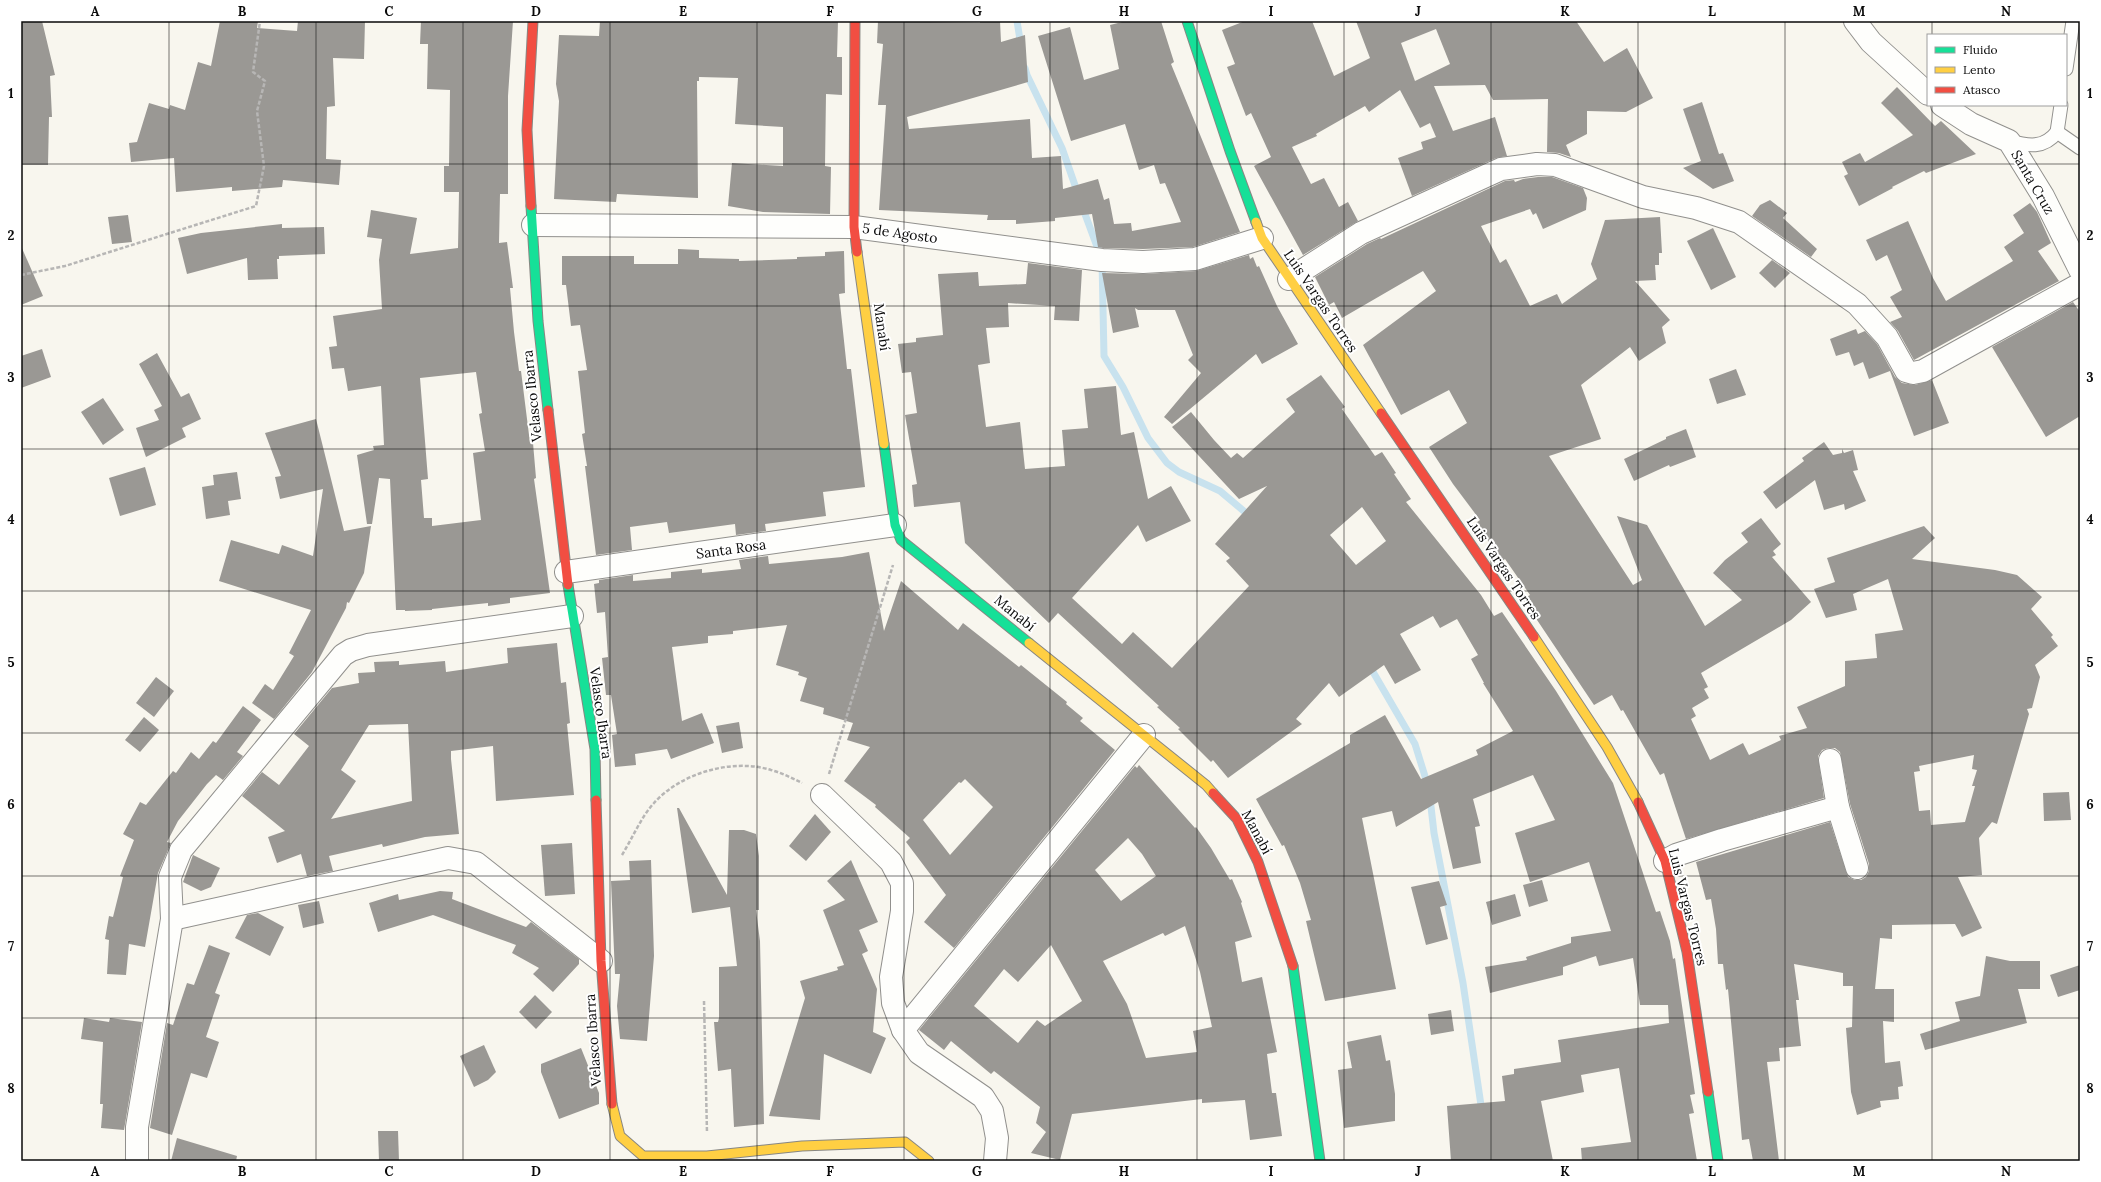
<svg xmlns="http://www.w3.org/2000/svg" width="2101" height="1182" viewBox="0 0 2101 1182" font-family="Lora,serif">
	<rect width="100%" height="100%" fill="#f8f6ee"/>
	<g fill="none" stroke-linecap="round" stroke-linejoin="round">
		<g stroke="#c8e2ee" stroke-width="7">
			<path d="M1017,21l4,25"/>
			<path d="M1025,68l2,7 35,73 16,46"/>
			<path d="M1082,206l20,54 2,96 19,31 25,51 19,25 12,9 41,19 32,27"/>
			<path d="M1369,665l46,79 13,42"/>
			<path d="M1430,798l4,35 29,150 19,129"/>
		</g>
	</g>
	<g fill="#9a9894" fill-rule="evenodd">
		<path d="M21,21h21l13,54 -5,1 2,41h-3l-1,48h-27z"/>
		<path d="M220,21h38l-1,7 40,3 1,-10h67l-1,38 -31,-1 2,48 -8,1 -1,52 15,1 -2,25 -56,-5 -1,7 -50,4v-4l-56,5 -2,-34 -43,4 -2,-19 8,-1 12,-39 20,6 1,-4 15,5 13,-48 13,4z"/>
		<path d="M421,21h92l-5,75v98h-8l-1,49 8,-1 6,46h-3l4,44 5,39h2l9,72h3l3,35 -2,1 16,114 -40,5v5l-22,3v-3l-56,6v1l-27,1v-1h-9l-6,-131 -11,-1 -7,46h-5l-10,-69 17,-5 -1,-4 11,-1 -3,-59 -33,5 -4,-23 -12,1 -3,-22 8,-1 -4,-30 49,-7 -3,-49 3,-21 -15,-2 4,-27 46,8 -7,36 48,-6 1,-56h-15v-26h5l1,-76 -23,-1 1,-45h-8zM476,372l6,41 -3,1 6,37 -12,2 8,67 -49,6v-8h-8l-3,-38 7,-1 -8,-101z"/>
		<path d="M600,21h238l-1,36h5v38l-16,-1 -1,72 6,1 -1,47 -67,-2 -35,-6 4,-43 51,3v-39l-48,-3 3,-46 -39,-1v4h-2l1,117 -81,-4 -1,8 -62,-3 5,-98 -3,-17 3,-49 40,1z"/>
		<path d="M878,21l102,2v-2h20l1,21 24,-7 3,47 -121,35 2,12 121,-10 2,39 29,-2 2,33 35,-10 6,21 5,-2 5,26 17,-1 1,8 49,-9 -16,-39 -5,1 -6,-19 -15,5 -14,-46 -54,17 -33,-105 32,-9 14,53 35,-11 -9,-44 16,-4h35l13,41 -3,2 69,168 -47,15 -50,2 -40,-1 -5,-1 -6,-33 -37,4v3l-39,3v-4h-29l1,-5 -109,-5 7,-105h-8l5,-61 -6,-1z"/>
		<path d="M1245,21h67l22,55 36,-18 -14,-37h220l28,41 23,-14 26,50 -27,14 -39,-1v23l-21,11 5,12 -12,-4 -12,-1 1,-53 -55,1 -8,-15 -51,1 19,45 42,-14 12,39 -11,2 -84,38 -14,-38 25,-9 -2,-7 15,-5 -6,-14 -10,5 -20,-38 -31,22 -4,-6 -49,28 1,2 -25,11 19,37 13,-6 15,29 9,-5 10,19 -55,34 -49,-89 17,-9 -20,-44 -5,3 -19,-49 8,-3 -13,-34zM1436,29l14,35 -35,17 -14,-38z"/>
		<path d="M1897,87l38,39 6,-5 35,33 -50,19 -2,-2 -32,16 1,1 -34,18 -15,-30 4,-2 -6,-12 18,-9 5,9 48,-27 -32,-32z"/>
		<path d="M1702,102l17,52 4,-1 11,28 -21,8 -30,-21 18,-7 -18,-52z"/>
		<path d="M1538,177h14l31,11 4,10 -1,12 -43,19 -7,-16 -3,2 -3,-6 -49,17 19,37 6,-4 24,47 27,-12 5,10 35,-25 -6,-15 14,-44 55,-3 2,36h-3v12h-4l1,15 -21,1 35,39 -8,7 4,16 -27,18 -9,-14 -49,38 20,54 -52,17 84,129 9,-5 -25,-64 30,9 58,101 37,-26 -29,-27 12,-13 23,-18 -7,-9 20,-15 20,26 -8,7 3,4 -4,2 39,45 -20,18 -90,53 7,14 -4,2 5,9 -17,10 4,8 -5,3 19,41 33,-17 6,12 32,-15 -2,-4 28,-8 -10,-21 48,-21v-25l32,-3 -2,-24 28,-4 -15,-51 -35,15 4,16 -31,8 -12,-29 21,-7 -8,-24 97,-32 11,12 -23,21 83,11 22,5 25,22 -11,12 22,26 -2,2 7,9 -23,19 5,12 -8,31 -5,1 2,5 -32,110 -5,-2 -13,16 3,37 -24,2 24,51 -20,9 -7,-13 -63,1v14l-12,-1 -5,51h19v33l-11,-1 2,42 15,-2 3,25 -5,1 1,12 -19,2 1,6 -24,8 -6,-23 -5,-64 6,-1 1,-41h-10v-13l-49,-9 5,36h-3l5,46 -22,2 1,13 -13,1 12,99h-26l-4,-22 -7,1 -14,-151 -2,1 -3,-26h-5l-2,-35 -5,-30 -5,1 -10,-38 134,-40 18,55 7,3h6l5,-3 3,-6v-7l-19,-60 -10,-52 -5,-4h-7l-6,2 -4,6 6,42 -138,41 -22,-66 -4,2 -37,-65 -2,1 -9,-16 -18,10 -71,-106 7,-4 -25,-36 -3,2 -26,-38 4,-3 -27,-36 -24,-37 38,-24 -18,-33 -48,25 -38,-70 73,-54 -13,-20 -81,47 -8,-16 -5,3 -14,-28 52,-33 13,-6 1,1 124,-58 9,-1 1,2 8,-3zM1974,755l-2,14 5,1 -5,16h3l-10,36 -34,3 -1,-15 -11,1 -5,-39 6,-1 -1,-5z"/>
		<path d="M1770,200l17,13 -4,5 34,31 -6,8 -59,-41 8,-11z"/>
		<path d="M2030,203l7,9 14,31 -13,8 21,30 -145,79 -16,-29 -8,-9 12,-5 -12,-20 12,-7 -15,-35 -11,6 -10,-21 42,-19 25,57 13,23 67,-40 -9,-14 20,-14 -11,-18z"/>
		<path d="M128,215l4,27 -20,2 -4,-27z"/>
		<path d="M282,224v4l42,-1 1,27 -46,2v3h-2l1,20 -30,1 -1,-22 -60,16 -9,-36 23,-5z"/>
		<path d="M1713,228l23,49 -25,13 -24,-49z"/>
		<path d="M21,246l22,50 -22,9z"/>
		<path d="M678,249l21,1v8l40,1v2l58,-2v-2l28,-1v-4l19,-1 1,42 -6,1 8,75h4l14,118 -42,5 3,24 -61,8 1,7 -30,4 -1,-11 -66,9 -2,-11 -37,5 2,23 -36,5 -11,-89h2l-5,-32 3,-1 -7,-62 9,-1 -7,-45 -9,1 -5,-41h-4v-29h72v8h44z"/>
		<path d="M1249,255l1,4 3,-2 4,10 2,-1 18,40 21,38 -36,20 -6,-10 -84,70 -8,-7 37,-44 -13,-13 5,-5 -18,-45h-37l-3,-2 4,19 -26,6 -11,-60 42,1 52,-3z"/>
		<path d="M1772,260l18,13 -15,15 -16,-15z"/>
		<path d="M1028,263l54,7 -3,51 -25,-1 1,-14 -47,-3 1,24 -23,1 4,35 -12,2 8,62 34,-5 5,47 40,-3 -3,-36 26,-2 -4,-39 32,-3 5,49 13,-3 14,67 23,-13 20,35 -45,21 -8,-17 -66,73 50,46 11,-12 39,36 77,-82 -23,-25 4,-3 -15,-14 52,-58 -28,13 -67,-72 19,-15 23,28 17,18 6,-5 6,5 52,-46 -9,-13 35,-24 24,32 -3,2 33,47 7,-4 14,21 -2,1 17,25 -5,3 75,93 13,21 8,-4 54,79 57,92 43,129 4,-1 10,30 3,18 2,-1 20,136 -5,1 4,18 -5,1 8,47h-115l-1,-13 50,-6 -12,-74 -38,7 3,17 -43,9 12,60h-102l-4,-55 58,-5 -3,-25 12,-2v-5l47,-7 -3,-22 111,-17 -1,-18h-28l-7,-47 -34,8 -3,-10 -33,11v8l-73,18 -5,-26 42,-7 -1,-3 45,-14v-6l40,-6 -22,-69 -59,20 -15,-49 40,-13 -22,-45 -60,24 7,27 -5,1 6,36 -28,6 -15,-67 -42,25 -4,-16 -30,7 34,171 -71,12 -19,-80 5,-1 -11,-37 -16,-38 -2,1 -26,-47 94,-56v-8l35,-20 36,64 57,-24 -2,-5 37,-19 -30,-48h1l-13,-24 7,-4 -21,-36 -17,9 -7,-12 -33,18 21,36 -26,14 -11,-19 -45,32 -10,-14 -33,36 6,5 -74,54 -15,-18 -2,2 -33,-33 2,-1 -23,-21 2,-1 -101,-93 -9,10 -84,-80 -5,-41 -46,5 -2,-22 5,-1 -12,-69 12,-2 -6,-41 -9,1 -4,-29 18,-2v-4l27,-3 -5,-61 40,-2 1,14 47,-2zM1362,507l24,34 -30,24 -26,-30z"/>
		<path d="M2073,302l7,10v104l-34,21 -54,-90z"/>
		<path d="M1856,329l2,5 7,-3 12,13 18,33 7,6 13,2 17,-5 17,43 -35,13 -24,-65 -21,8 -6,-17 -9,4 -5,-14 -13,4 -6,-17z"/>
		<path d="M42,349l9,28 -30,11v-32z"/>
		<path d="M157,353l24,44 8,-4 12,26 -19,9 4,9 -40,20 -10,-29 23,-8 -5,-10 8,-4 -23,-42z"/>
		<path d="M1736,369l10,26 -29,9 -8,-25z"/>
		<path d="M103,398l21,32 -21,15 -22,-33z"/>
		<path d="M316,419l28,112 27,-5 -7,47 -15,30 -2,-1 -1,6 -34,64 -38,47 -22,-16 13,-19 8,6 21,-34 -5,-3 22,-43 -92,-29 12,-41 48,14 3,-9 31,11 10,-67 -43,10 -5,-22 6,-1 -16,-43z"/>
		<path d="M1686,429l10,28 -26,10 -1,-2 -35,16 -10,-22 42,-20v-2z"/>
		<path d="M1824,442l9,13 9,-2v-4l2,4 9,-3 5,20 -5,1 13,30 -21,9 -1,-6 -20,6 -9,-30 -39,29 -13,-17 41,-31 -2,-3z"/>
		<path d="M145,467l11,38 -36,11 -11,-38z"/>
		<path d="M237,472l4,27 -13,2 2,14 -24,4 -4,-32 12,-2 -1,-10z"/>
		<path d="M869,552l15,79 17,-50 57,49 5,-7 56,44 2,-2 46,37 -1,2 17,14 -3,3 35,29 -161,198 -30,-26 22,-27 -40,-53 4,-4 -35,-31 1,-2 -32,-24 26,-34 -23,-7 6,-17 -30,-9 1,-6 -24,-7 7,-23 -9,-3 1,-3 -23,-7 11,-40 -54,6v3l-25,2v7l-36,4 10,74 20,-8 12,30 -43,16 -4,-10 -32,5 1,11 -21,2 -3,-32 5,-1 -6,-39h-5l-4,-37 6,-1 -3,-45 -8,1 -3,-29 5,-1v-3l34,-5v6l38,-3v-6l31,-3v4l39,-4 -2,-9 29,-4 1,8 73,-7zM965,779l28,28 -43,48 -27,-35 36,-38 2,1z"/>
		<path d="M557,643l4,40 5,-1 4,41 -3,1 7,71 -78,6 -3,-55 -42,5v8l8,75 -34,3 -42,10 -1,-3 -53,12 4,15 -26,5 -6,-22 -24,9 -9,-26 17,-6 -43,-35 20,-24 17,13 30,-39 -15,-12 38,-46 27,-5 -1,-10 17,-1 -1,-10 25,-1v4l46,-4 1,11 62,-9 -1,-15zM408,724l4,77 -81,18 25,-38 -15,-11 28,-45z"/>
		<path d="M156,677l18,14 -20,26 -18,-14z"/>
		<path d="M243,706l18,14 -24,32 6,4 -20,24 -7,-5 -9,9 -29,37 -11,21 4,1 -13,30 -13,74 -16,-3 -3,31 -19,-1 2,-34 -4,-1 4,-23 4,1 10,-40 -3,-1 14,-36 -11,-6 17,-32 6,3 27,-34 3,2 15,-21 8,7 14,-18 3,2z"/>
		<path d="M144,717l15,13 -19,22 -15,-12z"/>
		<path d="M739,722l4,26 -21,5 -6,-27z"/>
		<path d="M1139,765l56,63 1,-1 15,21 19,32 2,-1 10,23 -1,1 11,34 -17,5 7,40 20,-5 15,75 -10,2 5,39h4l6,43 -32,4 -5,-40 -43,3v-4l-130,15 -12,46 -29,-7 15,-21 -10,-9 4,-16 -46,-36 -3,3 -40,-33 -7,9 -25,-20 216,-264 2,2zM1128,838l14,16 14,22 -35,25 -26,-31zM1185,926l15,46 12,55 -19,4 4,21 -51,6 -19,-54 -24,-43 60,-28 2,3zM1051,945l31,56 -37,25 -8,-6 -19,23 -44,-37 30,-37 14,13z"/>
		<path d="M2069,792l2,28 -27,1 -1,-28z"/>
		<path d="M677,808h2l48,87 2,-65h15l12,4 3,22v54h-3l4,31 4,183 -30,3 -3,-58 -13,2 -4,-49h4l1,-4v-51l18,-1 -7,-59 -38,6z"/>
		<path d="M815,814l16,18 -25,29 -17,-15z"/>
		<path d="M572,843l3,51 -30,2 -4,-51z"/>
		<path d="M193,855l27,13 -9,19 -10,4 -18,-9z"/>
		<path d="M651,860l3,96 -7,85 -27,-2 -3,-33 3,-32h-5l-4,-93 19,-1 -1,-19z"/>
		<path d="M851,860l27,62 -19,8 9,21 -6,3 15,35 -4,43 13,6 -15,36 -47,-20 -4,66 -51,-4 36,-118 -5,-17 38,-11 -1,-3 7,-2 -21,-55 22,-10 -18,-19z"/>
		<path d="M1542,880l6,21 -19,6 -6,-22z"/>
		<path d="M1439,881l8,24 -7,2 8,32 -22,6 -15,-58z"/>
		<path d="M440,891l13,1 -1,7 74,28 5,-5 48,37v5l-26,28 -20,-18 6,-6 -27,-15 4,-8 -83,-30 -55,17 -9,-29 29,-9 1,6z"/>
		<path d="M1515,894l6,22 -29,9 -6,-23z"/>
		<path d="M319,901l5,22 -21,5 -5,-23z"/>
		<path d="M258,913l26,14 -14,29 -35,-18 12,-23z"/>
		<path d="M209,945l21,8 -15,40 5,2 -14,42 13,5 -12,36 -16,-5 -19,62 -22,-7 17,-105 6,2 14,-42 7,2z"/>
		<path d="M1986,956l24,5h30v28h-22l9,34 -102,27 -5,-16 40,-13 -5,-19 25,-6z"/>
		<path d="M2080,965v25l-22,7 -8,-22z"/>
		<path d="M535,995l17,17 -16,17 -17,-17z"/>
		<path d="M1451,1010l3,21 -23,4 -3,-21z"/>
		<path d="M84,1018l25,4 1,-4 32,4 -18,108 -23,-2 2,-24h-3l3,-62 -22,-3z"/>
		<path d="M1381,1035l5,26 4,-1 5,34v27l-51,7 -6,-58 14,-2 -5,-26z"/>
		<path d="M484,1045l12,27 -8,8 -14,7 -14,-31z"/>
		<path d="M581,1048l18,45v11l-40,15 -18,-47v-8z"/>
		<path d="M378,1131h20l1,30h-20z"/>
		<path d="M177,1138l60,18 -1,5h-65z"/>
	</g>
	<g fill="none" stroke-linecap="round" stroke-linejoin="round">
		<g stroke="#91908d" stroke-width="15">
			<g id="lane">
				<path d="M2066,69l7,-48"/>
				<path d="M2057,132l4,-27"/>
				<path d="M2009,141c19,5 35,8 48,-9l23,16"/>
			</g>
		</g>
		<g stroke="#91908d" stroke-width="24">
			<g id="street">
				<path d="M1855,21l16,21 57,52"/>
				<path d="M1942,105l29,19 38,17 34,55 37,74"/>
				<path d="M533,225l321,2 248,33 41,2 52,-3 67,-21"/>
				<path d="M1289,279l72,-46 140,-64 36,-5 18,1 88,32 53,11 43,14 118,82 30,33 19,34 7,2 10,-2 157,-87"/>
				<path d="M566,572l329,-47"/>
				<path d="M1830,760l8,47 19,61"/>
				<path d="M822,795l63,61 6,6 11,21v28l-11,66 2,26 10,27 16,23 64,44 9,14 5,27 -2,23"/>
				<path d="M1665,861l11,-6 46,-15 116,-33"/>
				<path d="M172,919l276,-61 28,5 125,98"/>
				<path d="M903,1030l241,-295"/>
				<path d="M137,1161v-34l35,-208 -2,-42 11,-27 162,-195 8,-5 17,-5 204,-29"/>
			</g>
		</g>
		<g stroke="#888783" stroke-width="11">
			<g id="fast">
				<path d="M1187,21l43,130 26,71"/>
				<path d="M531,206l7,115 10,89"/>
				<path d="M884,444l11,81 6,15 128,103"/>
				<path d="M568,585l27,164 1,51"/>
				<path d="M1293,966l27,195"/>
				<path d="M1708,1092l10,69"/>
			</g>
		</g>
		<g stroke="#888783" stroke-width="11">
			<g id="slow">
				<path d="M1256,222l6,16 119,175"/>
				<path d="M857,252l27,192"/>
				<path d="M1534,637l73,110 31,55"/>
				<path d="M1029,643l177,142 7,8"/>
				<path d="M612,1104l8,32 23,20h64l95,-10 103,-4 24,19"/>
			</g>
		</g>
		<g stroke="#888783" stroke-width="11">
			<g id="jam">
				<path d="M855,21l-1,206 3,25"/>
				<path d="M531,206l-4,-76 6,-109"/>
				<path d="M548,410l20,175"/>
				<path d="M1381,413l153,224"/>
				<path d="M1213,793l24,26 21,43 35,104"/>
				<path d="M596,800l5,161 11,143"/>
				<path d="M1638,802l27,59 22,91 21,140"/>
			</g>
		</g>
		<g stroke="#b7b6b5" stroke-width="2.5" stroke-dasharray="4 2" stroke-linecap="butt">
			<path d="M21,275l44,-9 191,-60 8,-40 -7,-55 8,-30 -12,-9 7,-51"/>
			<path d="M829,774l64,-209"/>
			<path d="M622,855c10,-16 19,-38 32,-52 27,-30 78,-45 117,-33 11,3 21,8 31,13"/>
			<path d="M704,1001l3,132"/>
		</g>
		<use href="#lane" stroke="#fefefc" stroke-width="13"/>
		<use href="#street" stroke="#fefefc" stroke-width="22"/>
		<use href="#fast" stroke="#16e098" stroke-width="9"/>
		<use href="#slow" stroke="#ffcf43" stroke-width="9"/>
		<use href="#jam" stroke="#f24e42" stroke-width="9"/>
	</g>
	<path fill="none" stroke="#0a0a0a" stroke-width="1" stroke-opacity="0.55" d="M169,21v1140M316,21v1140M463,21v1140M610,21v1140M757,21v1140M904,21v1140M1050,21v1140M1197,21v1140M1344,21v1140M1491,21v1140M1638,21v1140M1785,21v1140M1932,21v14M1932,105v1056M21,164h2059M21,306h2059M21,449h2059M21,591h2059M21,733h2059M21,876h2059M21,1018h2059"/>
	<g text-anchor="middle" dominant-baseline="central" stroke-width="4" stroke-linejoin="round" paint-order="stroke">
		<g font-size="14" fill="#0a0a0a" stroke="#fff">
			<text transform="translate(2033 182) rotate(60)">Santa Cruz</text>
			<text transform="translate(900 233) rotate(8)">5 de Agosto</text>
			<text transform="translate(1321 301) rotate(56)">Luis Vargas Torres</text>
			<text transform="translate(882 327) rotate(82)">Manabí</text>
			<text transform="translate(532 396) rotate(-96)">Velasco Ibarra</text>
			<text transform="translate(731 549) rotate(-8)">Santa Rosa</text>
			<text transform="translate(1504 568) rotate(56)">Luis Vargas Torres</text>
			<text transform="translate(1015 613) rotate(39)">Manabí</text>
			<text transform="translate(601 713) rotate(82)">Velasco Ibarra</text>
			<text transform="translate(1257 832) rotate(62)">Manabí</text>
			<text transform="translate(1688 907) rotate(76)">Luis Vargas Torres</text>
			<text transform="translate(593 1040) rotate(-94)">Velasco Ibarra</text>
		</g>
	</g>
	<rect width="2101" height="1182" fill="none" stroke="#ffffff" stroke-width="44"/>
	<rect x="1927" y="34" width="140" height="72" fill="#ffffff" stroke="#9d9d9d"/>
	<rect x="1935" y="47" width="20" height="6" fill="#16e098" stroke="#9d9d9d"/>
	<text x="1963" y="54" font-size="12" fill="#0a0a0a">Fluido</text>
	<rect x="1935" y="67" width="20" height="6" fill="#ffcf43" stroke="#9d9d9d"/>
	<text x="1963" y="74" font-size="12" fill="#0a0a0a">Lento</text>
	<rect x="1935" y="87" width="20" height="6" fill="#f24e42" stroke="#9d9d9d"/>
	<text x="1963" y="94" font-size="12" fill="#0a0a0a">Atasco</text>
	<rect x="22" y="22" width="2057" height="1138" fill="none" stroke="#0a0a0a" stroke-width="1.5"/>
	<g font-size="13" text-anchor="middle" font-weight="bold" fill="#0a0a0a">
		<text x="95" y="16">A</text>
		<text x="242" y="16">B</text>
		<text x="389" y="16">C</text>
		<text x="536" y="16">D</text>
		<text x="683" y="16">E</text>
		<text x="830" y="16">F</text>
		<text x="977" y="16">G</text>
		<text x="1124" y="16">H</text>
		<text x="1271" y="16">I</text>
		<text x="1418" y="16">J</text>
		<text x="1565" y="16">K</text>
		<text x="1712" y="16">L</text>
		<text x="1859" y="16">M</text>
		<text x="2006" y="16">N</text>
		<text x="11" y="98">1</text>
		<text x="2090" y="98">1</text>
		<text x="11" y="240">2</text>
		<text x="2090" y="240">2</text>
		<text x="11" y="382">3</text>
		<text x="2090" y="382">3</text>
		<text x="11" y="524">4</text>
		<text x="2090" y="524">4</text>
		<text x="11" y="667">5</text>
		<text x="2090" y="667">5</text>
		<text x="11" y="809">6</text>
		<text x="2090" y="809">6</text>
		<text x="11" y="951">7</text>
		<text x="2090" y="951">7</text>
		<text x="11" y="1093">8</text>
		<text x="2090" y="1093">8</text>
		<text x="95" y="1176">A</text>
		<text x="242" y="1176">B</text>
		<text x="389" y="1176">C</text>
		<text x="536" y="1176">D</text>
		<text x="683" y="1176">E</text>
		<text x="830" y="1176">F</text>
		<text x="977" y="1176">G</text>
		<text x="1124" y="1176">H</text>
		<text x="1271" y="1176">I</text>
		<text x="1418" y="1176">J</text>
		<text x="1565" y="1176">K</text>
		<text x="1712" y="1176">L</text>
		<text x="1859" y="1176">M</text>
		<text x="2006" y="1176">N</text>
	</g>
</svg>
